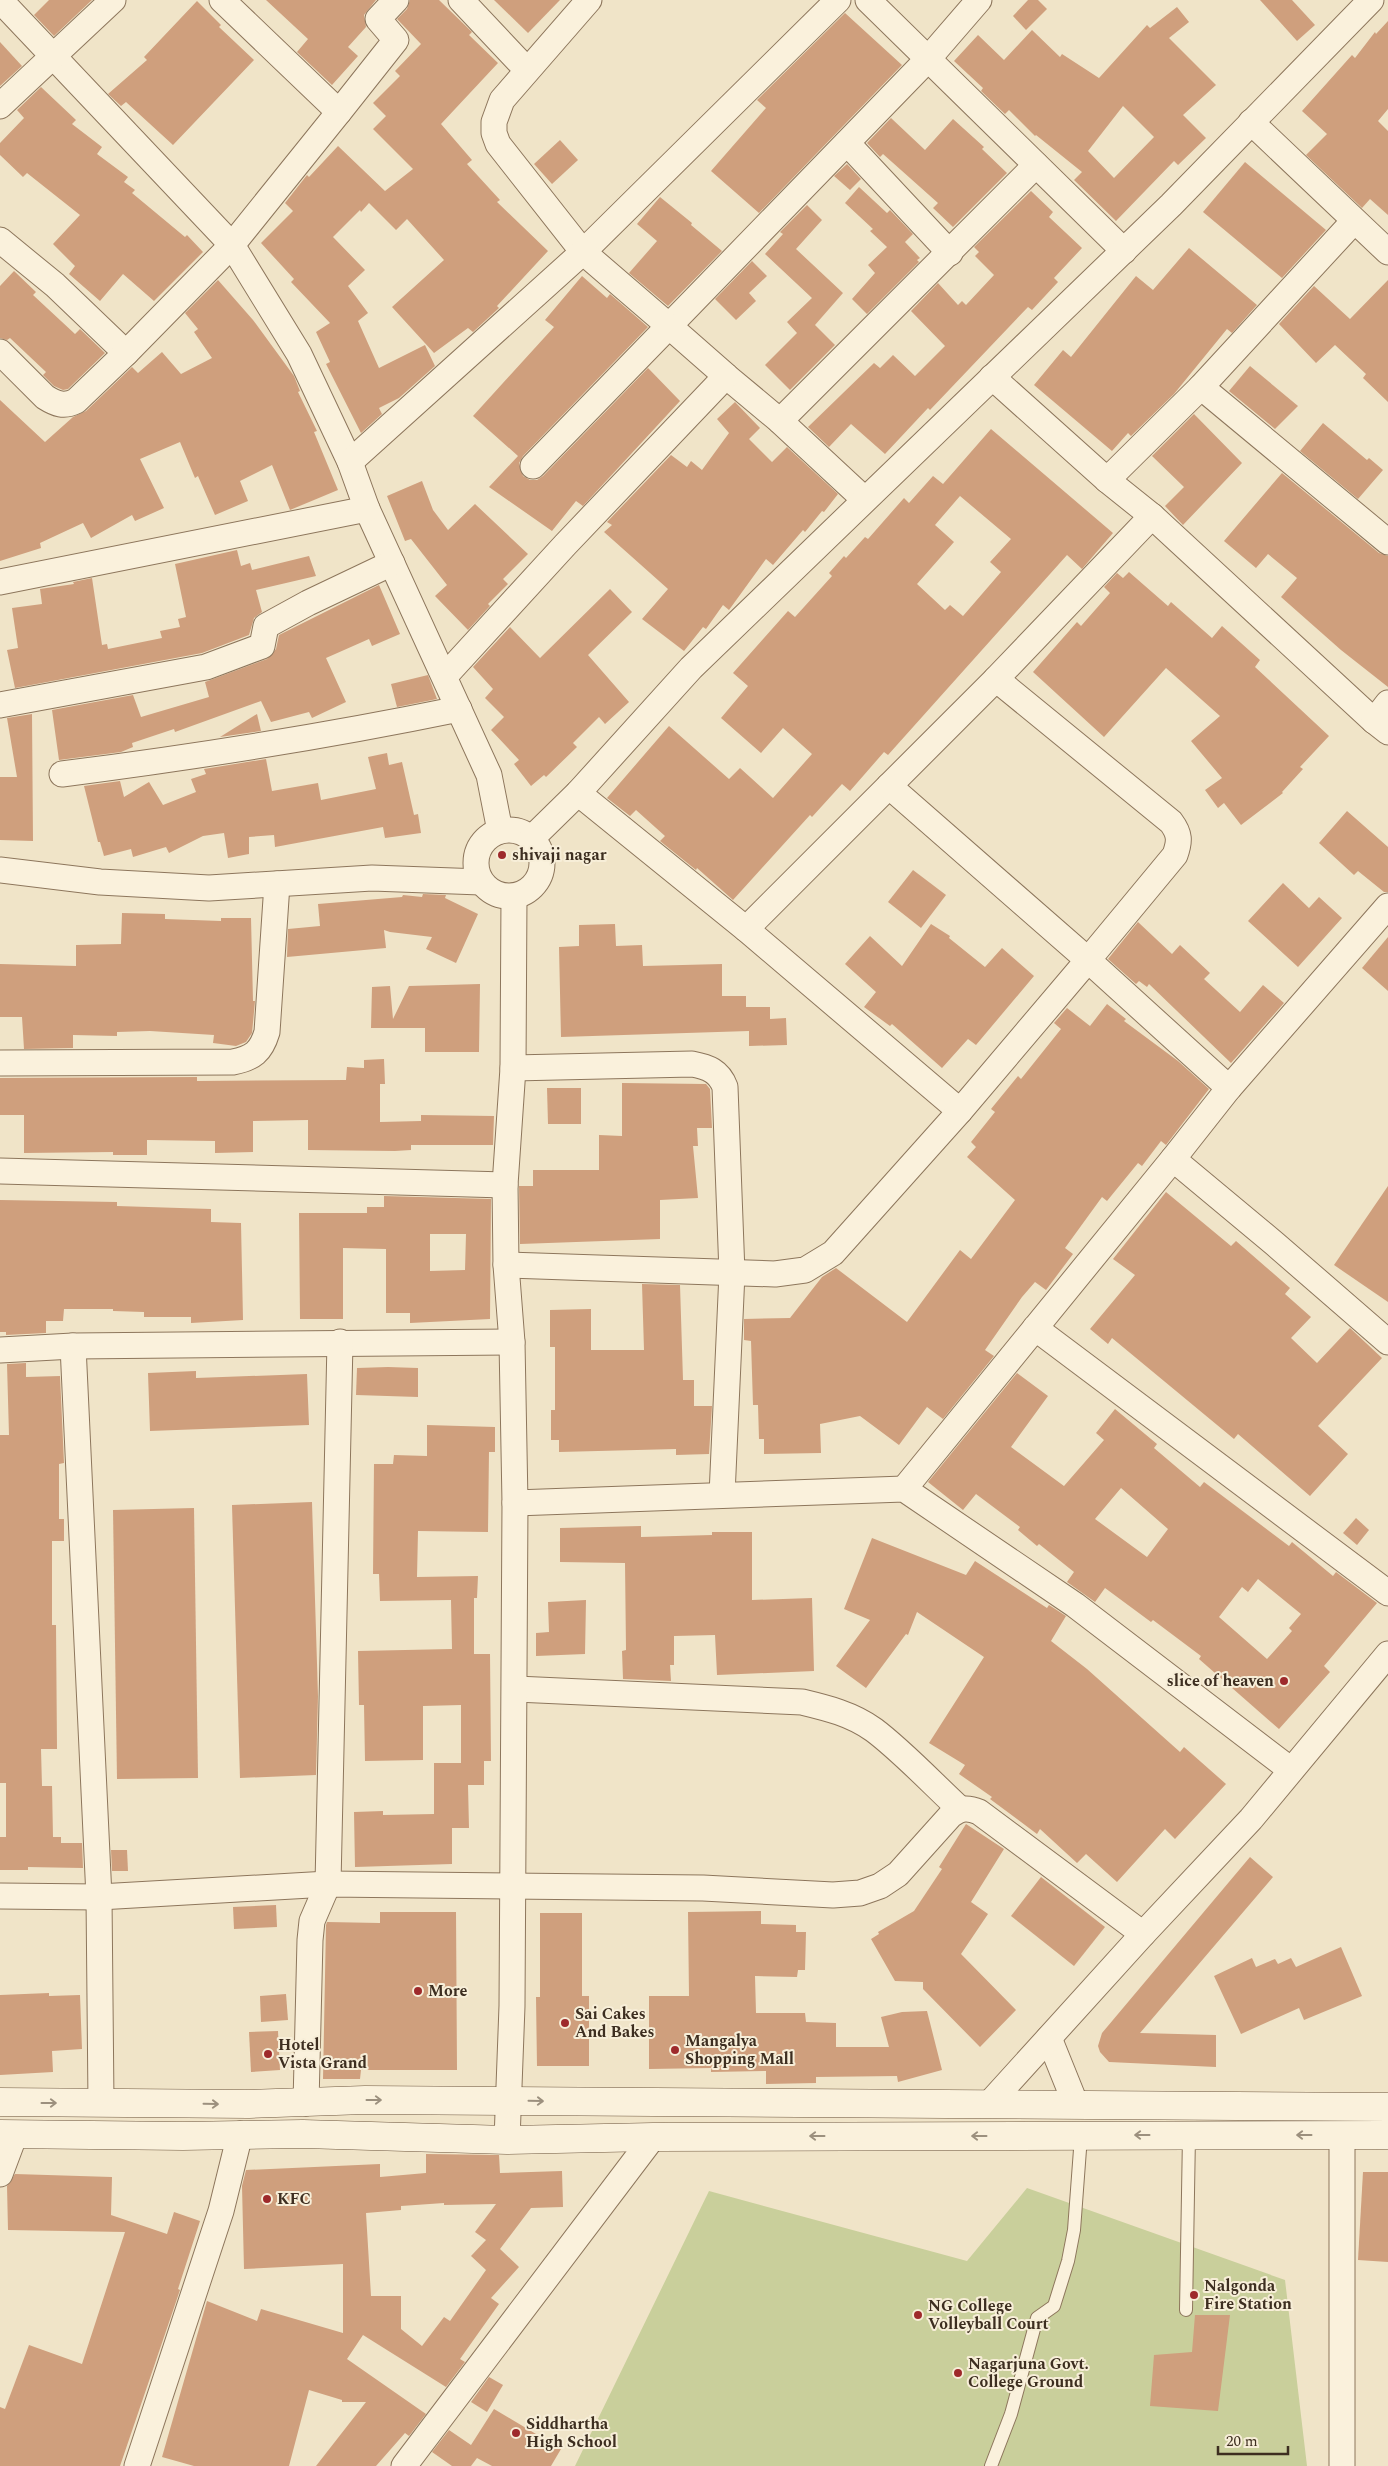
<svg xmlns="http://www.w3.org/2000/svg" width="1388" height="2466" viewBox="0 0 1388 2466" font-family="Spectral,serif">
	<rect width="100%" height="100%" fill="#f0e4c8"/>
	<path fill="#c9cf9b" d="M1027,2188l258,92 22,186h-732l134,-275 258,70z"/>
	<g fill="#cf9f7d" fill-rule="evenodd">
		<path d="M49,0h43l-38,36 -20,-21z"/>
		<path d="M266,0h110l-12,15 2,12 -18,20 10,9 -26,29 -35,-33 11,-13z"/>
		<path d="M410,0h29l33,32 -3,3 29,28 -57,61 31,36 -5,4 33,36 -3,2 51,49 -51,55 2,2 -26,24 -5,-4 -34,25 -42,-46 52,-47 -37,-41 -11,11 -27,-27 -8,9 -1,-2 -27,27 32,33 -17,16 20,27 -10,8 21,47 46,-23 10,21 -36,32 -20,10 3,6 -21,19 -35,-69 4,-2 -14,-30 14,-9 -39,-41 3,-3 -33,-36 32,-32 -8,-8 22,-28 2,2 29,-31 47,45 28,-22 -40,-40 13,-13 -13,-13 27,-27 -5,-5 26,-27 -24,-25 10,-10z"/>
		<path d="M494,0h66l-32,33z"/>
		<path d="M1028,0h10l9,9 -21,21 -13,-14z"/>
		<path d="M1260,0h32l23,25 -18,16z"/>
		<path d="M197,1l24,24 -2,2 35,33 -81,85 -47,-43 -5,4 -13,-12 39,-34 -3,-3z"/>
		<path d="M1177,7l12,15 -20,16 47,47 -33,30 23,23 -28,27 -4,-4 -58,60 -42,-41 8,-8 -46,-37 -1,1 -26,-26 -4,4 -24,-23 2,-3 -29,-27 24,-26 26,25 28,-30 28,27 2,-3 37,24 48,-53 3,3zM1123,106l31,31 -40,41 -26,-27z"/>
		<path d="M845,13l57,52 -143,148 -48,-42 55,-63 -9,-8z"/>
		<path d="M1388,21v88l-10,12 10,10v84l-18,-16 -8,9 -56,-53 21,-21 -25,-23 50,-56 3,3 20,-26 1,2z"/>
		<path d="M0,42l22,24 -22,20z"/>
		<path d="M41,87l35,33 -4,4 30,23 -5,7 31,23 -4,5 11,8 -3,3 53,44 2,-2 16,17 -49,49 -31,-27 -23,27 -31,-27 6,-8 -22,-22 27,-29 -53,-42 -4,4 -23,-22v-12l24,-25 -7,-8z"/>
		<path d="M891,118l34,32 28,-31 31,28 -2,2 25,24 -54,54 -20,-19 5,-5 -55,-49 -3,3 -13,-14z"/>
		<path d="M560,140l18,20 -26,24 -18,-20z"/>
		<path d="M1245,162l81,68 -44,48 -79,-66z"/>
		<path d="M847,164l14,15 -11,11 -16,-14z"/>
		<path d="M859,187l28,26 3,-3 23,24 -8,8 15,16 -3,2 2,2 -52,52 -15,-15 23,-26 -7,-8 19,-18 -17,-16 3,-2 -28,-26z"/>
		<path d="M1031,191l22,21 -4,5 33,31 -28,30 4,4 -26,28 -4,-3 -98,103 -2,-2 -43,46 -34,-30 -22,23 -21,-20 66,-64 6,5 13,-13 22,21 30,-30 -34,-35 27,-28 20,22 4,-4 4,4 28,-30 -19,-19 4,-4 -5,-5z"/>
		<path d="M660,197l32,26 -1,2 31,26 -54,55 -39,-33 28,-32 -20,-17z"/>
		<path d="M807,205l15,15 -26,29 47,44 -28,32 20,20 -45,45 -25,-25 32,-32 -10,-11 25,-24 -47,-44 18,-20 -3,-2z"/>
		<path d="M1189,248l68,57 -25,28 -5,-4 -53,65 -43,42 -3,-3 -16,18 -78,-66 29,-35 8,7 65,-81 17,14z"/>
		<path d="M752,261l15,15 -18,17 7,8 -20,19 -21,-21z"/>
		<path d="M14,271l22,21 -3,3 42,39 5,-5 25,24 -37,36 -5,1 -9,-4 -11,-11 3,-3 -36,-34 -3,2 -7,-2v-52z"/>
		<path d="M582,276l25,22 3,-4 38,33 -125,129 -4,7 4,13 7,4h7l6,-4 105,-108 32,33 -97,105 -7,-5 -24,30 -63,-44 29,-31 -45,-40 81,-89 -9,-7z"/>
		<path d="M218,280l35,40 41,56 6,15 -2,1 19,39 -3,1 24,58 -48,20 -18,-45 -32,16 8,20 -33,14 -17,-39 -3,2 -15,-36 -40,17 24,49 -29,13 -3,-6 -41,23 -8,-15 -43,20 1,5 -41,13v-161l45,42 28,-25 13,-6 46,-44 6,6 24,-21 19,22 31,-16 -18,-26 4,-3 -13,-16z"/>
		<path d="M1388,280v122l-25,-24 3,-4 -31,-29 -19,18 -37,-39 35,-38 36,33z"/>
		<path d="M1250,366l48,40 -23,23 -46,-38z"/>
		<path d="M735,402l25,26 -11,11 23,23 15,-15 51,47 -14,18 -2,-1 -17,21 -2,-2 -30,35 -7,-6 -37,51 -6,-5 -17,24 -3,-2 -19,24 -42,-32 26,-30 -64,-57 8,-7 -5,-3 64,-67 16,12 4,-6 11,9 27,-37 -12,-14z"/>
		<path d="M1194,414l48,49 -59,62 -18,-19 19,-19 -32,-31z"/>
		<path d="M1323,423l44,37 2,-2 14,12 -25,29 -58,-48z"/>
		<path d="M991,429l122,104 -31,36 -15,-14 -179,200 -4,-3 -34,39 -8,-7 -30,33 -2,-2 -77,85 -36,-32 -1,2 -36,-29 5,-5 -29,-26 -6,6 -23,-18 62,-72 60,53 11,-11 33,30 39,-44 -29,-26 -22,25 -40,-35 27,-32 -15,-13 55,-62 7,6 37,-41 -3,-3 15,-17 2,2 19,-21 3,2 36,-41 5,5 24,-27 10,8zM960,496l51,43 -21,23 11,10 -38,44 -13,-11 -5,5 -28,-26 37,-42 -19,-17z"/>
		<path d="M1282,473l97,80 9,3v131l-47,-37 -60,-53 16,-19 -29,-24 -12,14 -32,-27z"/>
		<path d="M422,481l11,29 15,20 27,-26 53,50 -25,25 5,5 -20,20 2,2 -22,24 -33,-34 12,-11 -36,-46 -6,2 -18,-45z"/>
		<path d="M237,550l4,16 9,-3 2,7 57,-14 7,20 -60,14 6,22 -8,6 -5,17 -47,18 -187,35 -8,-38 11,-2 -6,-40 30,-4 -2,-15 34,-5 -1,-2 19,-4 10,67 5,-1 1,5 54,-11 -2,-7 20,-4 -2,-8 8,-2 -11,-53z"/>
		<path d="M1129,572l39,34 3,-4 41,36 10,-12 38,34 -5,7 74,69 -29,31 3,2 -21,23 1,1 -42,32 -17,-22 -6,5 -13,-18 17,-12 -31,-37 29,-25 -54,-48 -62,69 -71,-65 44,-50 4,4 29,-33 -6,-6 13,-14 6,5z"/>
		<path d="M379,585l21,49 -28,12 -3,-7 -43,19 20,44 -34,16 -3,-6 -38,10 -10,-21 -86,31 -1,-3 -42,14 1,4 -12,5 -62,8 -7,-50 81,-15 8,22 68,-20 -4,-15 62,-23 9,-10 3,-14z"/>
		<path d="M610,589l22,23 -44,43 41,47 -24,22 -6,-7 -26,26 4,4 -31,30 -2,-2 -13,11 -17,-22 5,-4 -28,-30 13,-13 -19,-19 8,-9 -20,-22 37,-40 30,31z"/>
		<path d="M428,675l9,24 -40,8 -6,-23z"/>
		<path d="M32,714l1,127 -33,-1v-63h17l-10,-59z"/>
		<path d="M257,714l4,17 -41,6z"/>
		<path d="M387,753l2,12 13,-3 12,53 4,-1 3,19 -36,5 -2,-11 -108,20 -1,-12 -25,2v17l-21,4 -4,-25 -21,3 -34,17 -3,-6 -33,10 -2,-8 -27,7 -4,-14h-2l-14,-56 36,-5 4,16 25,-15 14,23 33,-13 -5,-13 15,-5 -2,-5 62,-10 6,32 46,-8 3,17 55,-11 -8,-32z"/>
		<path d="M1347,811l41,36v45h-4l-26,-21 -4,4 -35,-32z"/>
		<path d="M913,870l33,25 -25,33 -33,-26z"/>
		<path d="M1283,883l26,25 10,-11 23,21 -44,49 -50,-46z"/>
		<path d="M423,894l23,1 -1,3 33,16 -22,49 -30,-14 6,-12 -42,-5 -6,-2 2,18 -99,9 1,-28 32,-3 -2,-22 84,-7 1,-2 19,2z"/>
		<path d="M122,913l43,1v5l56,2v-3h30l2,83h2l-3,32 -6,9 -10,4 -23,-3 1,-8 -64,-4 -33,1v4l-44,-1v13l-49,1 -2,-32h-22v-53l76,2v-21l45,-1z"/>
		<path d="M1138,922l34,32 8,-9 30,28 -6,6 36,33 23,-27 21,18 -53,60 -82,-79 -2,3 -8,-6 -3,3 -28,-25z"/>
		<path d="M615,924l1,22 26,-1 1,21 79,-2v32h24v11h24v12l16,-1 1,27 -38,1v-15l-188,6 -2,-90 20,-1v-21z"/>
		<path d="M931,924l19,12 -1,2 36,29 17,-19 32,28 -58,69 -8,-6 -26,29 -50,-44 -2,2 -26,-19 12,-15 -31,-28 25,-28 32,30z"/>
		<path d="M1388,937v54l-26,-23z"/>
		<path d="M480,984l-1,68h-54v-24h-54l1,-41 18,-1 3,33 16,-33z"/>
		<path d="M1107,1004l19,15 -2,2 54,40 31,28 -43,56 -5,-4 -19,25 -4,-3 -31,38 -5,-4 -37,51 8,6 -27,36 -11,-8 -13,15 -37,53 9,6 -51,63 -16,-12 -28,38 -39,-29 -40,8 1,29 -57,1v-15h-5l-1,-34h-5l-2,-64 -7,-1v-21l46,-1 32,-41 14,-9 71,54 53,-72 11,9 44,-59 -48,-43 9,-10 -5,-5 24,-30 -4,-3 27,-33 3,3 40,-50 -7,-6 13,-15 23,18z"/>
		<path d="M384,1059l1,25h-5v38l41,-1v-6l73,1 -1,29h-82v5l-16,1 -87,-1v-30l-55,1v31l-38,1v-12l-68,-1v15h-34v-3l-89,1v-38h-24v-37l197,-1v4l149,-1 1,-13 17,1v-8z"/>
		<path d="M622,1083l84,1 4,5 2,39h-15l1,18h-5l5,52 -38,2v39l-140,5 -1,-58h14v-16h66v-35l23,1z"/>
		<path d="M547,1088h34v36h-33z"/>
		<path d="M1388,1186v116l-54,-37z"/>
		<path d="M1166,1192l65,54 5,-5 54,47 -5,6 26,23 -20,21 26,25 33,-35 32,30 -64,68 30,28 -38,42 -72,-62 -4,5 -122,-101 -4,6 -18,-15 45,-54 -22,-16z"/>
		<path d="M384,1196l107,3 -1,120 -80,4v-10h-24v-64l-43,-1v71h-43l-1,-106h68v-6h17zM430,1234h36l-1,36 -35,1z"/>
		<path d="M0,1200l117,2v4l94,3v13l30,1 2,97 -52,3v-6h-47v-5l-31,-1v-2h-49l-1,12h-17v12l-40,2v-3h-6z"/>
		<path d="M642,1284l38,1 3,95h11v26h18l-3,48 -33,1v-6l-117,3v-12h-8v-30h4v-63h-5v-37l41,-1v41h53z"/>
		<path d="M26,1363v14l34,-1 4,87 -5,1v55h5v22h-12v84h4l1,124h-16l1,37h10l1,51h8v6h21l1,25 -55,-1v3h-28v-33h6v-54h-6v-348h9l-2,-71z"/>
		<path d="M388,1367l30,1v29l-62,-2 1,-27z"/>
		<path d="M196,1371v7l111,-4 2,51 -159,6 -2,-58z"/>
		<path d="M1017,1373l31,23 -37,51 53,39 40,-46 -8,-7 19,-24 42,35 -3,4 46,39 4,-5 85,64 3,-4 41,34 3,-4 41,31 -53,63 6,6 -51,57 -80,-70 2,-3 -48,-36 -2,2 -46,-34 -10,14 -28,-20 7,-10 -35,-28 -2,2 -19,-16 2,-3 -44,-33 -13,16 -35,-28zM1121,1488l47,41 -21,28 -52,-38zM1258,1579l43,35 -12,14 3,3 -25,28 -48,-42 23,-30 6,5z"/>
		<path d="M427,1425l68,2v25h-6l-1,80 -70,-1 -1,46 61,-1 -1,22h-3v56h16l1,107h-7v24h-16l1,43h-17v36l-97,3 -1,-55 29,-1v4l51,-1v-51h27v-58l-38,1v54l-58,1 -1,-56h-5l-1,-54 94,-2 -1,-49 -71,1 -1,-27h-6l1,-110h19l1,-9 33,1z"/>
		<path d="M312,1502l6,194 -2,79 -76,3 -8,-273z"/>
		<path d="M194,1508l4,270 -81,1 -4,-269z"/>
		<path d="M1356,1518l13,12 -12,15 -14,-12z"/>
		<path d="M641,1526v11l71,-2v-3h40v68l60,-2 2,73 -97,4 -2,-40 -41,1v29h-4l1,16 -48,-2 -1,-28 4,-1 -1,-87 -65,-1v-34z"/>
		<path d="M872,1538l94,37 9,-14 72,47 2,-3 17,11 -15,25 36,28 93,83 4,-5 42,37 -51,55 -10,-10 -48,53 -31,-28 -9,9 -37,-34 -3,5 -47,-35 2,-2 -33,-23 6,-9 -36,-22 55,-86 -67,-45 -9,23 -2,-1 -40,54 -30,-22 34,-46 -26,-11z"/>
		<path d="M586,1600l-1,54 -49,2v-23l13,-1 -1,-30z"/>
		<path d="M966,1824l38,25 -33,53 17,12 -27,40 55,56 -36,37 -57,-58v-7l-28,-1 -24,-42 8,-5 -1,-2 36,-21 28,-42 -3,-2z"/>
		<path d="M111,1850h16l1,21h-16z"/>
		<path d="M1250,1857l23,20 -133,156 76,2v32l-107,-5 -9,-10 -2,-6 4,-13z"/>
		<path d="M1041,1877l64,50 -31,39 -63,-50z"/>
		<path d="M276,1905l1,22 -43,2 -1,-22z"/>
		<path d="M761,1911v13l35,1v7h10l-1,38h-7l-1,7 -42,-1 1,37h49l1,9 30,1v24h53l-8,-30 21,-5 25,-1 15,59 -44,12 -1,-6 -81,1v6l-50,1v-13l-55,1v-4l-62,1v-73h40l-1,-84z"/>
		<path d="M380,1912h76l1,158h-96l-1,9h-37l3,-154 1,-3 53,1z"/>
		<path d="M540,1913h42v83h7v70h-52l-1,-69h4z"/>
		<path d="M1341,1947l21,49 -58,24 -5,-12 -58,26 -27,-58 38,-18 4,9 19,-8 3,5 13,-6 5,9z"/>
		<path d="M49,1993v3l31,-1 2,54 -30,2 1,21 -53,3v-80z"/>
		<path d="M286,1994l2,26 -27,2 -1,-26z"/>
		<path d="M278,2031l2,39 -29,2 -2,-40z"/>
		<path d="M426,2154l73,1 1,18 62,-2 1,36 -32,1 -31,41 19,18 -28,31 8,6 -39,55 5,3 -19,25 -83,-52 -16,24 79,55 -17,22 -4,-3 -29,33h-60l50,-64h-24v-2l-33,-10 -20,76h-95l-32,-9 45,-156 50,20 4,-12 82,24v-69l-99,5 -2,-83 4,-16 134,-6v13l46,-4zM444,2203v2l52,-1 -21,28 11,8 -15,16 15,14 -36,51 -6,-4 -22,29 -21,-17v-33h-30l-5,-83 35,-3v-4z"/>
		<path d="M1363,2172h25v90l-30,-2z"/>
		<path d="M15,2174l97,3 -1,38 56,19 7,-22 26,9 -22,68 2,1 -60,176h-120v-59l5,2 24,-64 53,19 43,-132 -117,-2 -1,-44z"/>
		<path d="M1195,2315h35l-12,96 -68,-5 4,-51 38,-3z"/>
		<path d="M489,2377l14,8 -16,27 -16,-10z"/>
		<path d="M494,2409l67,40 -10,17h-59l-15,-8 -6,8h-19l-20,-14 17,-22 22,15z"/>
	</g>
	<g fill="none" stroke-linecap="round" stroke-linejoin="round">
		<g stroke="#8d765c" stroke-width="14">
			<g id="lane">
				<path d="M1186,2310l3,-175"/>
				<path d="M991,2466l20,-52 26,-96 17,-12 14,-45 6,-31 7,-94"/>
			</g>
		</g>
		<g stroke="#8d765c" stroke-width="27">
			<g id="street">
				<path d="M0,0l232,245 67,109 51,108 17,47 122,266 11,56"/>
				<path d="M461,0l66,70"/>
				<path d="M589,0l-87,100 -8,22v11l4,11 85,108 255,-252"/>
				<path d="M868,0l256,251"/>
				<path d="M0,106l113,-106"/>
				<path d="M339,112l57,-72 -18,-21 18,-19"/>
				<path d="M1251,122l137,130"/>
				<path d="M847,143l103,110"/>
				<path d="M1354,221l-153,166 187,155"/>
				<path d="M0,240l55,45 71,68 106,-108 107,-133 -117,-112"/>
				<path d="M0,352l45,45c11,7 19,10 31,4l50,-48"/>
				<path d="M726,376l54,45"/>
				<path d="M992,377l115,103 94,-93"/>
				<path d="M350,462l233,-210 86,74 259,-267 51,-59"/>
				<path d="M1107,480l45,36 222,205"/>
				<path d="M864,499l-84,-78 256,-256"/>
				<path d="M0,582l367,-73"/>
				<path d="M445,676l120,-131 161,-169 -57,-50 -136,140"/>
				<path d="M996,679l156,-163"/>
				<path d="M1388,703l-14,18 14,11"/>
				<path d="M0,705l206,-38 56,-21 4,-20 42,-23 84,-40"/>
				<path d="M62,774c133,-17 266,-38 397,-65"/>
				<path d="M578,793l168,136 250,-250 175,143c9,12 9,19 4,33l-87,105 141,128"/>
				<circle cx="509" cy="863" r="33"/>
				<path d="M531,839l47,-46 113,-125 480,-463 200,-205"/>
				<path d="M0,870l100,12 109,6 163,-10 109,4"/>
				<path d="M1388,906l-159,182 -56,71 102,85 113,98"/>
				<path d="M746,929l214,182"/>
				<path d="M0,1063l233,-1c20,-4 28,-10 34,-30l10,-148"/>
				<path d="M513,1068l179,-4c16,3 27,7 33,23l7,186 -10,222"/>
				<path d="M0,1171l505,14"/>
				<path d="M506,1265l269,9 30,-4 28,-17 127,-142 128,-151 -199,-174"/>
				<path d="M1035,1328l353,265"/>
				<path d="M73,1346l26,551 2,206"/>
				<path d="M0,1350l73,-4 439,-4"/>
				<path d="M904,1489l269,-330"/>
				<path d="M515,1503l389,-14 171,116 216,165"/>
				<path d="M516,1689l286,13c25,6 50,12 72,28 28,21 59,54 86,79"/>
				<path d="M0,1896l99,1 229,-13 375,4 130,7 27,-2 20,-7 18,-12 53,-59c10,-7 16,-8 28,-3l164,122"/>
				<path d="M1049,2038l27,67"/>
				<path d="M306,2103l4,-163 2,-19 16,-37 12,-542"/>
				<path d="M989,2104l154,-170 108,-115 137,-165"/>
				<path d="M1342,2135v331"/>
				<path d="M507,2140l5,-134 3,-503 -3,-161 -6,-77 -1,-80 8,-117 1,-172"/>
				<path d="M0,2174l15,-40"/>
				<path d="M137,2466l84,-255 19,-77"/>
				<path d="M404,2466l249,-329"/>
			</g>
		</g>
		<g stroke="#6f573f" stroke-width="29">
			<g id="secondary">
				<path d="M0,2102l249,2 116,-4 143,1 880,6"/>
				<path d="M0,2134l183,2 120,-2 204,6 146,-3 735,-2"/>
			</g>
		</g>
		<use href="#lane" stroke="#faf1dc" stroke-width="12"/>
		<use href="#street" stroke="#faf1dc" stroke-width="25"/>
		<use href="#secondary" stroke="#faf1dc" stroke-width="28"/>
	</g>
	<defs><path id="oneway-shaft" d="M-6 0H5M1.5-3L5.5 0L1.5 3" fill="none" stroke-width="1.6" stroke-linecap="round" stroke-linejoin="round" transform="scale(1.25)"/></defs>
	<g stroke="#9c907e">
		<use href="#oneway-shaft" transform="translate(374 2100)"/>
		<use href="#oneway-shaft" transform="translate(536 2101) rotate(1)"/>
		<use href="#oneway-shaft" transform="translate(49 2103)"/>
		<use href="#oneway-shaft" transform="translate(211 2104) rotate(1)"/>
		<use href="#oneway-shaft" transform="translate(1142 2135) rotate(180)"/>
		<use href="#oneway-shaft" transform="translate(1304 2135) rotate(180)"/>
		<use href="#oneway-shaft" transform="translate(817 2136) rotate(180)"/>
		<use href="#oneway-shaft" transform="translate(979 2136) rotate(180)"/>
	</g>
	<g fill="#9e2a2b" stroke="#f7eed8" stroke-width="2">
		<circle cx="502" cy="855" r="5"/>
		<circle cx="1284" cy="1681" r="5"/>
		<circle cx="418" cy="1991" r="5"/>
		<circle cx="565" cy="2023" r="5"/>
		<circle cx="675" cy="2050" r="5"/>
		<circle cx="268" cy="2054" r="5"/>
		<circle cx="267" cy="2199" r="5"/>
		<circle cx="1194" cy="2295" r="5"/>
		<circle cx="918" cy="2315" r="5"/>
		<circle cx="958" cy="2373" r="5"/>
		<circle cx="516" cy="2433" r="5"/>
	</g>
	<g text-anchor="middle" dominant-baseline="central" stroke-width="4" stroke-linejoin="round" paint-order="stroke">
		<g font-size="16" font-weight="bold" fill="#3d2e20" stroke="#f7eed8" text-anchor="start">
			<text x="512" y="855">shivaji nagar</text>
			<text x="1274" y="1681" text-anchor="end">slice of heaven</text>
			<text x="428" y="1991">More</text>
			<text x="575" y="2014">Sai Cakes<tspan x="575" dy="18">And Bakes</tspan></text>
			<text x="685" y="2041">Mangalya<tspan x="685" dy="18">Shopping Mall</tspan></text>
			<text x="278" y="2045">Hotel<tspan x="278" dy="18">Vista Grand</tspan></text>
			<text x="277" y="2199">KFC</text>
			<text x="1204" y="2286">Nalgonda<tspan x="1204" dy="18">Fire Station</tspan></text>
			<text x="928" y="2306">NG College<tspan x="928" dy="18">Volleyball Court</tspan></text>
			<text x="968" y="2364">Nagarjuna Govt.<tspan x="968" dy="18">College Ground</tspan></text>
			<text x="526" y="2424">Siddhartha<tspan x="526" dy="18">High School</tspan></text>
		</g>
	</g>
	<path d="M1218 2446v8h70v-8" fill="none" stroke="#3d2e20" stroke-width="2.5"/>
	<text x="1226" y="2446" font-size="15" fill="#3d2e20" stroke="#f7eed8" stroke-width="4" paint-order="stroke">20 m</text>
</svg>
